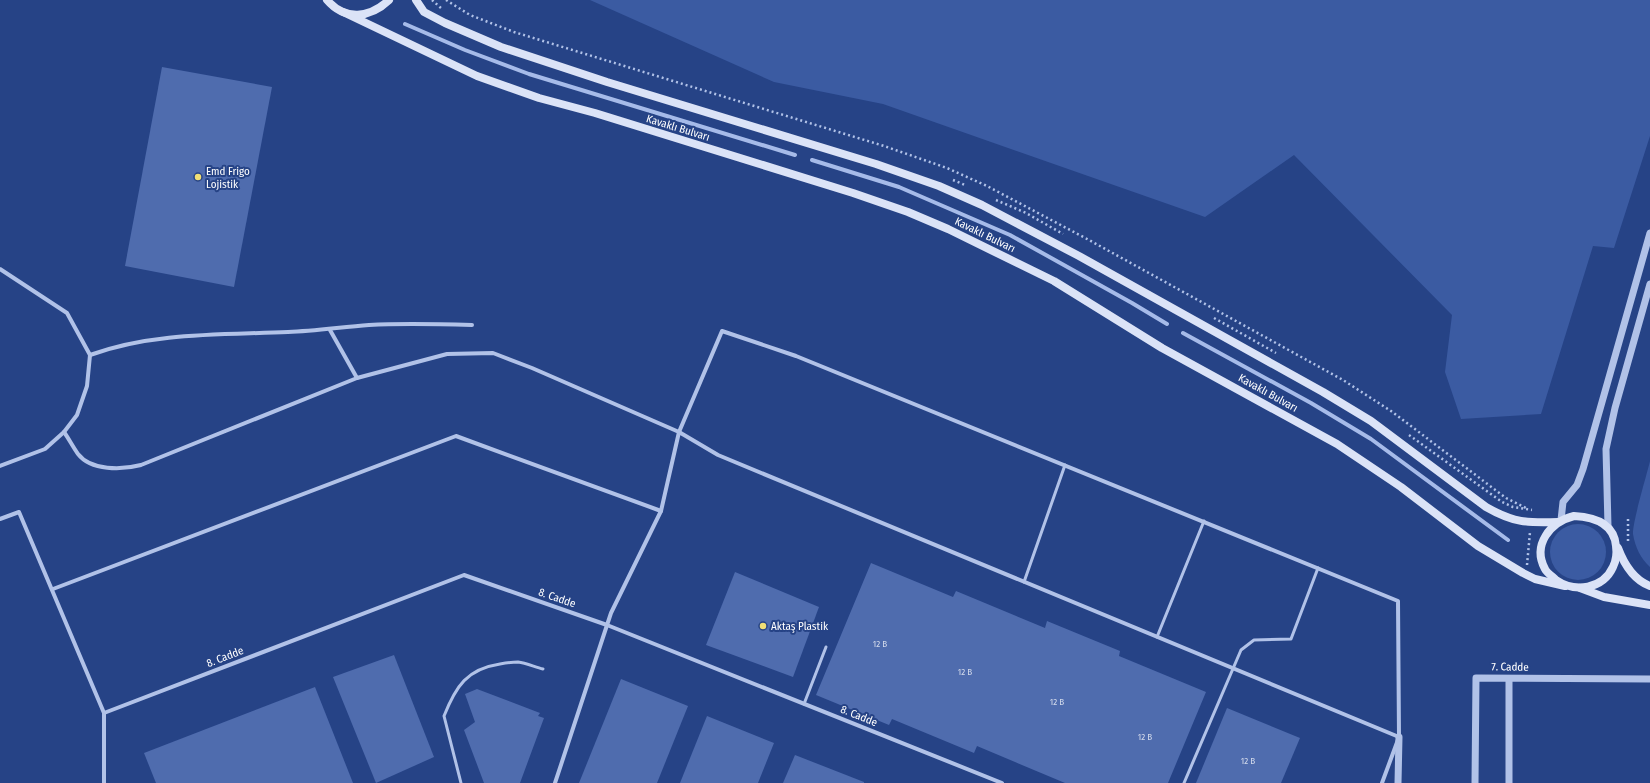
<svg xmlns="http://www.w3.org/2000/svg" width="1650" height="783" viewBox="0 0 1650 783" font-family="'Fira Sans Condensed',sans-serif">
	<rect width="100%" height="100%" fill="#264386"/>
	<g fill="#3b5ba2">
		<path d="M590,0h1060v136l-36,112 -21,-2 -52,168 -80,5 -16,-47 7,-57 -158,-160 -89,62 -322,-113 -109,-22z"/>
		<path d="M1650,461v106c-9,-8 -15,-20 -17,-33 -1,-10 14,-60 17,-73z"/>
		<circle cx="1578" cy="552" r="28"/>
	</g>
	<g fill="none" stroke-linecap="round" stroke-linejoin="round">
		<g stroke="#a6bbe9" stroke-width="4">
			<path d="M405,24l60,26 64,24 266,81"/>
			<path d="M812,160l87,27 111,48 122,68 35,21"/>
			<path d="M1183,333l128,70 60,36 137,101"/>
		</g>
	</g>
	<g fill="#4f6cae">
		<path d="M162,67l110,20 -38,200 -109,-21z"/>
		<path d="M871,563l82,34 3,-6 89,37 2,-7 73,30 -1,5 87,36 -38,91h-103l-88,-37 -3,7 -82,-34 -3,6 -73,-30z"/>
		<path d="M735,572l84,35 -26,70 -87,-32z"/>
		<path d="M394,655l40,102 -58,26 -43,-106z"/>
		<path d="M621,679l67,27 -31,77h-78z"/>
		<path d="M315,687l38,96h-197l-12,-30z"/>
		<path d="M477,689l63,24 -2,3 6,2 -24,65h-36l-20,-53 11,-8 -10,-28z"/>
		<path d="M1227,708l73,30 -19,45h-85z"/>
		<path d="M707,716l67,27 -16,40h-78z"/>
		<path d="M795,755l69,27v1h-81z"/>
	</g>
	<g fill="none" stroke-linecap="round" stroke-linejoin="round">
		<g stroke="#b1c2e8" stroke-width="2.5" stroke-dasharray="2 3" stroke-linecap="butt">
			<path d="M432,0l10,9"/>
			<path d="M446,0l24,15 44,17 370,114 63,22 40,18 102,54 254,140 48,31 115,87 20,10"/>
			<path d="M953,180l12,5"/>
			<path d="M996,200l30,13 37,21"/>
			<path d="M1214,318l62,35"/>
			<path d="M1409,435l93,67 11,5 19,3"/>
			<path d="M1628,519v25"/>
			<path d="M1527,565l3,-33"/>
		</g>
		<g stroke="#b1c2e8" stroke-width="3">
			<path d="M1024,582l41,-117"/>
			<path d="M1157,637l47,-116"/>
			<path d="M804,704l22,-57"/>
			<path d="M461,783l-17,-67c12,-30 23,-47 56,-52 6,-1 12,-2 18,-2 8,1 17,5 25,7"/>
			<path d="M1184,783l57,-133 13,-10 37,-1 27,-71"/>
		</g>
		<g stroke="#b1c2e8" stroke-width="4">
			<path d="M0,269l67,44 23,42 -3,31 -10,29 -13,17 -19,17 -45,17"/>
			<path d="M330,330l27,48"/>
			<path d="M90,355c63,-23 132,-20 198,-23 27,-1 54,-5 81,-7 35,-2 69,-1 103,0"/>
			<path d="M64,432c5,7 9,15 14,22 13,17 44,16 63,11l216,-87 90,-24 46,-1 39,15 147,64 43,-101 74,25 602,245 1,136 -17,46"/>
			<path d="M0,519l19,-7 85,201v70"/>
			<path d="M53,589l403,-153 205,75"/>
			<path d="M104,713l360,-138 143,50 395,158"/>
			<path d="M555,783l56,-170 50,-102 18,-79 39,23 681,282"/>
		</g>
		<g stroke="#b1c2e8" stroke-width="7">
			<path d="M1561,520l2,-18 14,-17 6,-16 67,-236"/>
			<path d="M1608,526l-2,-77 9,-41 35,-124"/>
			<path d="M1509,679v104"/>
			<path d="M1398,783l1,-46"/>
			<path d="M1475,783l1,-105 174,1"/>
		</g>
		<g stroke="#dbe3f7" stroke-width="8">
			<path d="M327,0c18,21 43,18 62,0"/>
			<path d="M416,0l8,12 21,11 56,24 106,35 269,82 63,22 43,19 97,51 244,136 48,29 115,86c28,16 41,16 72,15"/>
			<path d="M343,12l134,64 62,22 56,15 258,80 55,19 40,17 106,52 108,67 175,96 64,43 77,59 45,27 12,6 30,7"/>
			<path d="M1574,516c20,1 40,7 42,30 1,7 0,15 -3,21 -10,22 -38,26 -57,13 -3,-3 -9,-7 -11,-11 -13,-24 5,-47 29,-53z"/>
			<path d="M1618,548c6,16 16,32 32,38"/>
			<path d="M1580,588l24,9 46,8"/>
		</g>
	</g>
	<g fill="#f1df76" stroke="#264386" stroke-width="1.5">
		<circle cx="198" cy="177" r="4"/>
		<circle cx="763" cy="626" r="4"/>
	</g>
	<g text-anchor="middle" dominant-baseline="central" stroke-width="4" stroke-linejoin="round" paint-order="stroke">
		<g font-size="9" fill="#d3daeb">
			<text x="880" y="644">12 B</text>
			<text x="965" y="672">12 B</text>
			<text x="1057" y="702">12 B</text>
			<text x="1145" y="737">12 B</text>
			<text x="1248" y="761">12 B</text>
		</g>
		<g font-size="11" fill="#fff" stroke="#264386">
			<text transform="translate(678 128) rotate(17)">Kavaklı Bulvarı</text>
			<text transform="translate(985 235) rotate(26)">Kavaklı Bulvarı</text>
			<text transform="translate(1268 393) rotate(29)">Kavaklı Bulvarı</text>
			<text transform="translate(557 598) rotate(19)">8. Cadde</text>
			<text transform="translate(225 657) rotate(-21)">8. Cadde</text>
			<text transform="translate(1510 667) rotate(1)">7. Cadde</text>
			<text transform="translate(859 716) rotate(22)">8. Cadde</text>
		</g>
		<g font-size="11" fill="#fff" stroke="#264386" text-anchor="start">
			<text x="206" y="171">Emd Frigo<tspan x="206" dy="13">Lojistik</tspan></text>
			<text x="771" y="626">Aktaş Plastik</text>
		</g>
	</g>
</svg>
